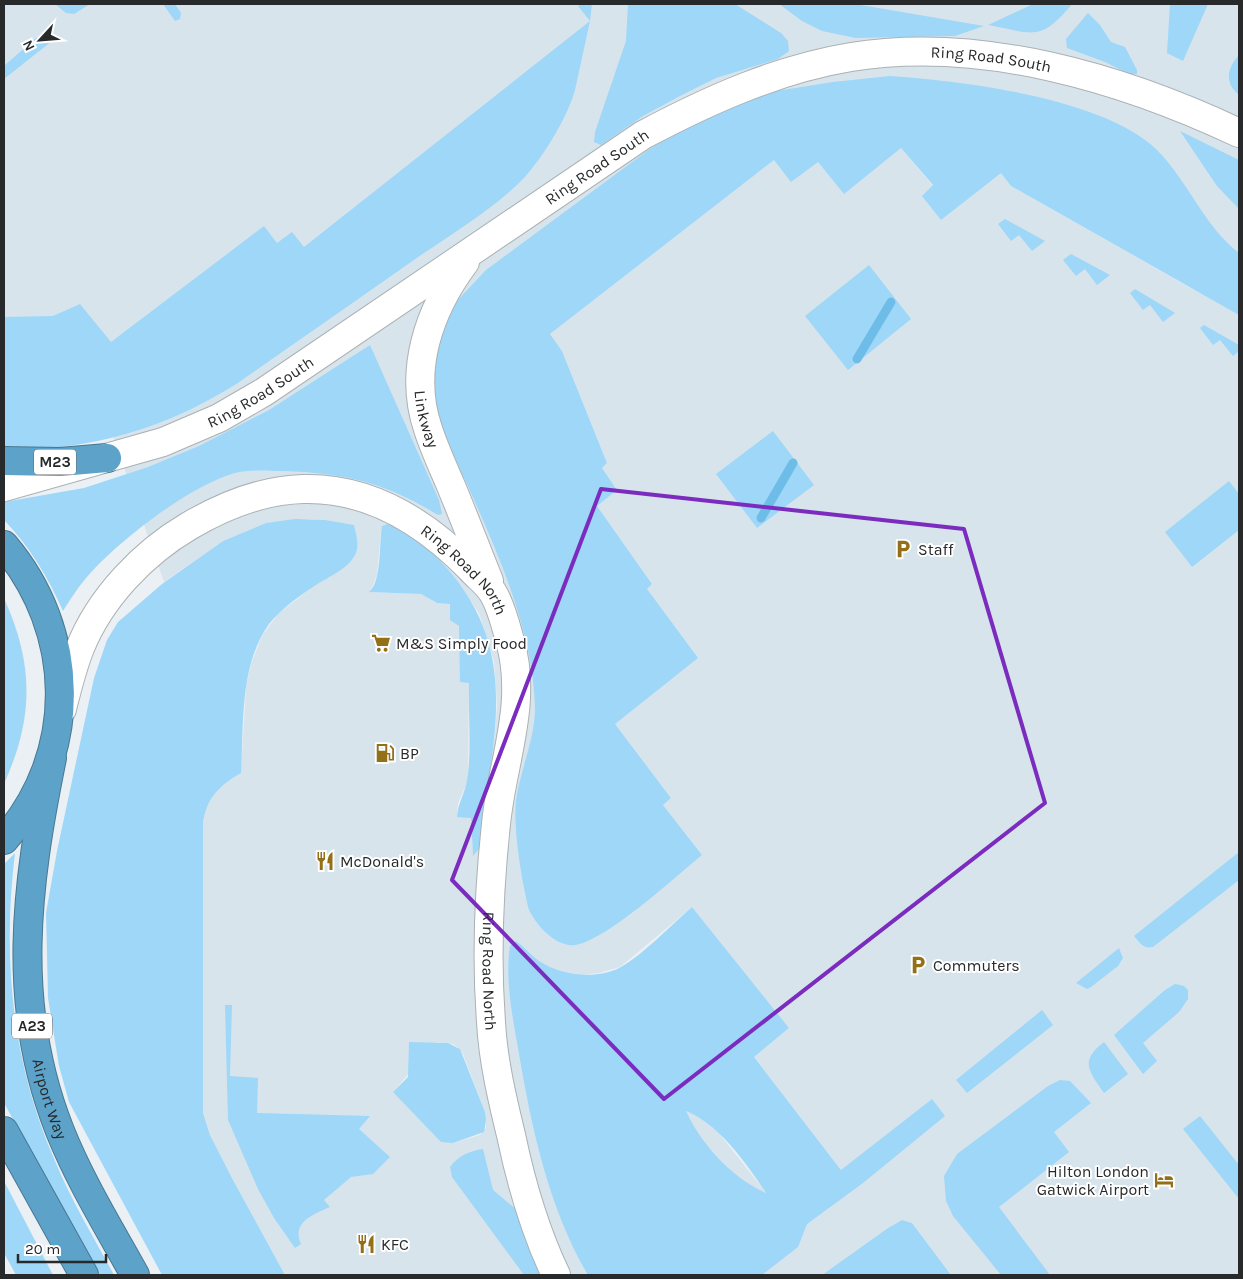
<svg xmlns="http://www.w3.org/2000/svg" width="1243" height="1279" viewBox="0 0 1243 1279" font-family="Karla,sans-serif">
	<rect width="100%" height="100%" fill="#ebf0f4"/>
	<path fill="#d7e4ec" fill-rule="evenodd" d="M4,4h1235v1271h-288l-39,-52 -10,-3 -14,8 -66,47h-537l-52,-95 -23,-45 -7,-22v-289l2,-14 6,-13 10,-11 20,-13 5,-87 5,-22 11,-28 16,-22 36,-28 28,-18 12,-11v-32l-43,-6 -45,4 -43,18 -59,41 -57,-163 -103,1zM776,123l389,55 29,112 -183,-104 -10,-14 -60,48 -8,-34 -32,-38 -57,45 -26,-31 -44,-2 -224,174 12,17 45,112 -5,5 15,22 -20,16 55,78 -5,5 -32,135 56,74 -8,7 39,50 -27,21 -194,-481zM387,524l26,14 13,10 35,38 18,27 15,48 3,43 -2,29 -16,116 -6,7 -2,-39h-14l1,-14 9,-20 1,-15 1,-86h-9v-56l-10,-22 -13,-1 -16,-9 -51,-2 7,-17 4,-45 3,-5zM692,907l97,121 -35,29 87,113 -74,24 -53,-67 -11,-9 -18,-7 -106,-136 20,-2 21,-6zM436,1042l17,2 7,5 3,5 22,58 1,15 -6,8 -27,8 -60,-51z"/>
	<g fill="#9ed7f8" fill-rule="evenodd">
		<path d="M55,4h35l-16,10 -8,-1z"/>
		<path d="M163,4h12l6,9 -1,6 -5,2z"/>
		<path d="M581,4h11l-2,17 -15,69c-8,28 -31,66 -51,88 -27,28 -70,55 -103,77 -61,43 -122,85 -183,128 -79,49 -142,64 -234,69v-135l49,-1 27,-12 31,38 153,-116 13,17 15,-11 12,15 286,-226 -12,-15z"/>
		<path d="M628,4h107l46,29 7,8 1,10 -11,8 -62,19 -34,17 -39,21 -42,29 -7,-3 1,-10 31,-91z"/>
		<path d="M779,4h76l129,22 -29,10 -99,2 -34,-7 -20,-10z"/>
		<path d="M1033,4h39c-32,39 -39,29 -84,21z"/>
		<path d="M1170,4h38l-25,57 -16,-8z"/>
		<path d="M1088,13l12,12 11,17 14,5 12,23v4h-8l-24,-12 -38,-14 -1,-9z"/>
		<path d="M46,36l11,1 -53,42v-13l32,-28z"/>
		<path d="M1239,55v40c-15,-12 -12,-27 0,-40z"/>
		<path d="M890,76c73,5 214,22 267,74 31,31 47,76 82,103v62l-228,-129 -10,-13 -60,47 -19,-24 11,-11 -32,-37 -57,46 -26,-32 -27,20 -17,-22 -224,174 12,17 45,112 -5,5 15,22 -20,16 55,78 -5,5 51,69 -83,66 56,74 -8,7 39,50c-25,20 -105,95 -133,90 -18,-3 -32,-20 -40,-35 -7,-28 -16,-80 -13,-109 4,-31 19,-61 19,-93 -2,-96 -58,-198 -96,-286l-6,-20v-48l21,-50 32,-34 161,-119 27,-18 58,-28 38,-13 63,-10z"/>
		<path d="M1180,131l59,29v49l-22,-23z"/>
		<path d="M1005,219l40,22 -13,10 -13,-16 -8,6 -13,-17z"/>
		<path d="M1071,254l39,21 -13,10 -12,-16 -9,7 -13,-16z"/>
		<path d="M869,265l42,54 -63,51 -43,-54z"/>
		<path d="M1135,289l40,24 -12,9 -13,-17 -7,5 -13,-17z"/>
		<path d="M1204,325l35,20v6l-6,5 -13,-16 -7,5 -13,-17z"/>
		<path d="M370,345l69,155 3,14 -4,1c-52,-32 -93,-42 -154,-44 -16,0 -34,-2 -49,2 -46,13 -117,68 -148,104 -9,10 -17,23 -24,34 -15,-34 -33,-64 -59,-91v-18l80,-14 64,-21 51,-21 70,-36z"/>
		<path d="M773,431l41,54 -57,43 -41,-54z"/>
		<path d="M1229,481l10,13v36l-47,37 -27,-35z"/>
		<path d="M295,519l30,1 29,5c2,9 6,21 1,30 -7,14 -27,22 -39,30 -17,11 -35,24 -47,39 -30,42 -25,101 -28,149 -22,13 -35,25 -38,51v289l7,22 23,45 52,95h-123l-93,-173 -10,-36 -11,-68 -2,-85 11,-62 37,-173 13,-38 11,-18 44,-38 61,-43 43,-18z"/>
		<path d="M387,524c22,6 43,26 58,42 79,88 46,178 34,283l-6,7 -2,-38 -14,-1c1,-15 8,-23 10,-37 5,-29 1,-67 2,-97l-9,-1 -1,-56 -9,-6v-16l-13,-1 -16,-9 -52,-2c13,-10 10,-50 13,-66z"/>
		<path d="M4,598c30,67 30,119 0,186z"/>
		<path d="M1239,852v28l-86,67c-10,2 -13,-4 -19,-11z"/>
		<path d="M15,853c-13,105 -3,210 40,308 16,39 39,77 59,114h-14l-96,-172v-239z"/>
		<path d="M692,907l97,121 -35,29 87,113 91,-71 13,17 -82,67 -56,41 -9,23 -36,28h-174c-40,-68 -57,-150 -70,-227 -6,-33 -13,-70 -8,-102l6,-5c8,6 15,14 23,20 23,15 58,19 82,6 24,-14 49,-41 71,-60zM686,1111c33,13 61,53 80,82 -34,-15 -65,-49 -80,-82z"/>
		<path d="M1119,948l4,10 -5,8 -27,21 -4,2 -11,-6z"/>
		<path d="M1175,984l9,2 4,4v9l-9,13 -36,31 14,18 -14,13 -29,-39 51,-45z"/>
		<path d="M225,1005h7l-2,71 28,2 -1,35 113,3 -11,13 31,28 -17,17 -22,3 -27,23 6,7c-16,7 -39,15 -29,37l-6,4 -21,-30 -16,-29 -30,-69z"/>
		<path d="M1042,1010l11,15 -86,68 -11,-13z"/>
		<path d="M409,1042l39,1 12,6 25,63 1,8 -2,12 -31,11 -12,-1 -48,-50 15,-15z"/>
		<path d="M1104,1042l24,32 -24,19c-15,-22 -25,-32 0,-51z"/>
		<path d="M1060,1080l10,1 21,22 -37,29 15,20 -70,55 51,68h-49l-48,-59 -7,-15 -2,-25 13,-22 91,-68z"/>
		<path d="M1200,1116l39,49v34l-56,-70z"/>
		<path d="M483,1149l10,41 25,21 25,64h-19l-72,-98 -2,-10c9,-12 20,-16 33,-18z"/>
		<path d="M4,1181l49,94h-37l-12,-22z"/>
		<path d="M902,1220l10,3 39,52h-129l66,-47z"/>
	</g>
	<g fill="none" stroke-linecap="round" stroke-linejoin="round">
		<g stroke="#6ebde8" stroke-width="9">
			<path d="M857,359l34,-57"/>
			<path d="M761,518l32,-55"/>
		</g>
		<g stroke="#abb1b4" stroke-width="30">
			<g id="street">
				<path id="s1" d="M465,262c-36,48 -57,108 -37,167 6,19 15,38 23,57 13,31 25,63 38,95"/>
				<path id="s2" d="M4,487l159,-45 56,-24 45,-26 379,-257c66,-35 135,-66 208,-78 130,-21 271,21 388,76"/>
				<path id="s3" d="M62,709c5,-20 10,-41 18,-61 20,-50 63,-95 109,-122 34,-20 74,-36 114,-37 67,-2 124,35 168,80 7,8 17,15 22,24 8,13 13,33 17,48 18,63 -8,121 -14,183 -7,65 -10,132 -5,198 2,38 11,76 20,113 10,48 24,96 45,140"/>
			</g>
		</g>
		<g stroke="#497891" stroke-width="30">
			<g id="highway">
				<path d="M4,461l56,1 47,-4"/>
				<path d="M4,545c73,86 76,209 0,295"/>
				<path id="s4" d="M52,758c-26,128 -42,247 8,373 20,50 49,97 75,144"/>
				<path d="M4,1131l80,144"/>
			</g>
		</g>
		<use href="#street" stroke="#fff" stroke-width="28"/>
		<use href="#highway" stroke="#5ca2c9" stroke-width="28"/>
	</g>
	<path fill="none" stroke="#7b2cbf" stroke-width="4" stroke-linejoin="round" d="M601,489l363,40 81,274 -381,296 -212,-219z"/>
	<defs>
		<g id="parking-bare" transform="scale(1.5)"><path d="M-3.5-5.5H1a3.5 3.5 0 0 1 0 7H-1V5.5H-3.5ZM-1-3.4V-.6H.8a1.4 1.4 0 0 0 0-2.8Z" fill="#936f17" stroke="#fff" stroke-width="2.5" paint-order="stroke"/></g>
		<g id="supermarket-bare" transform="scale(1.5)"><path d="M-6-5.5h2.5l.6 2H6L4.5 2H-2.5L-4.4-4H-6ZM-1.5 3.2a1.3 1.3 0 1 0 .1 0ZM3 3.2a1.3 1.3 0 1 0 .1 0Z" fill="#936f17" stroke="#fff" stroke-width="2.5" paint-order="stroke"/></g>
		<g id="fuel-bare" transform="scale(1.5)"><path d="M-5.5-6h7V0h2V4h1.3V-2.5L3-4.5l.8-.8L6-3V5H2.5V1h-1V6h-7ZM-4.2-4.7v3.2H.2V-4.7Z" fill="#936f17" stroke="#fff" stroke-width="2.5" paint-order="stroke"/></g>
		<g id="restaurant-bare" transform="scale(1.5)"><path d="M-5-6h1v4h1v-4h1v4h1v-4h1v5L-1.5 .5V6h-2V.5L-5-1ZM5-6V6H3V1.5H1.5Q1.5-4 5-6Z" fill="#936f17" stroke="#fff" stroke-width="2.5" paint-order="stroke"/></g>
		<g id="hotel-bare" transform="scale(1.5)"><path d="M-6-4.5h1.5V1H6V5H4.5V3h-9V5H-6ZM-4 0a1.8 1.8 0 1 1 3.6 0ZM.5 0V-2.5h3Q6-2.5 6 0Z" fill="#936f17" stroke="#fff" stroke-width="2.5" paint-order="stroke"/></g>
	</defs>
	<g fill-rule="evenodd">
		<use href="#parking-bare" x="903" y="549"/>
		<use href="#supermarket-bare" x="381" y="643"/>
		<use href="#fuel-bare" x="385" y="753"/>
		<use href="#restaurant-bare" x="325" y="861"/>
		<use href="#parking-bare" x="918" y="965"/>
		<use href="#hotel-bare" x="1164" y="1180"/>
		<use href="#restaurant-bare" x="366" y="1244"/>
	</g>
	<g text-anchor="middle" dominant-baseline="central" stroke-width="4" stroke-linejoin="round" paint-order="stroke">
		<g fill="#fff" stroke="#68696a" stroke-width="1">
			<rect x="34" y="449.5" width="42" height="25" rx="4"/>
			<rect x="12" y="1013.5" width="40" height="25" rx="4"/>
		</g>
		<g font-size="15" font-weight="bold" fill="#27292a">
			<text x="55" y="462">M23</text>
			<text x="32" y="1026">A23</text>
		</g>
		<g font-size="16" fill="#27292a" stroke="#fff">
			<text stroke="none"><textPath href="#s2" startOffset="1100">Ring Road South</textPath></text>
			<text stroke="none"><textPath href="#s2" startOffset="680">Ring Road South</textPath></text>
			<text stroke="none"><textPath href="#s2" startOffset="275">Ring Road South</textPath></text>
			<text stroke="none"><textPath href="#s1" startOffset="168">Linkway</textPath></text>
			<text stroke="none"><textPath href="#s3" startOffset="539">Ring Road North</textPath></text>
			<text stroke="none"><textPath href="#s3" startOffset="959">Ring Road North</textPath></text>
			<text stroke="none"><textPath href="#s4" startOffset="345">Airport Way</textPath></text>
		</g>
		<g font-size="16" fill="#27292a" stroke="#fff" text-anchor="start">
			<text x="918" y="549">Staff</text>
			<text x="396" y="643">M&amp;S Simply Food</text>
			<text x="400" y="753">BP</text>
			<text x="340" y="861">McDonald's</text>
			<text x="933" y="965">Commuters</text>
			<text x="1149" y="1171" text-anchor="end">Hilton London<tspan x="1149" dy="18">Gatwick Airport</tspan></text>
			<text x="381" y="1244">KFC</text>
		</g>
	</g>
	<rect width="1243" height="1279" fill="none" stroke="#27292a" stroke-width="10"/>
	<g transform="translate(40 40) rotate(244)" stroke="#ffffff" stroke-width="4" paint-order="stroke">
	<path d="M0-4L9 19L0 12L-9 19Z" fill="#27292a"/>
	<text y="-8" font-size="14" font-weight="bold" text-anchor="middle" fill="#27292a">N</text>
	</g>
	<path d="M18 1254v8h88v-8" fill="none" stroke="#27292a" stroke-width="2.5"/>
	<text x="25" y="1254" font-size="15" fill="#27292a" stroke="#ffffff" stroke-width="4" paint-order="stroke">20 m</text>
</svg>
